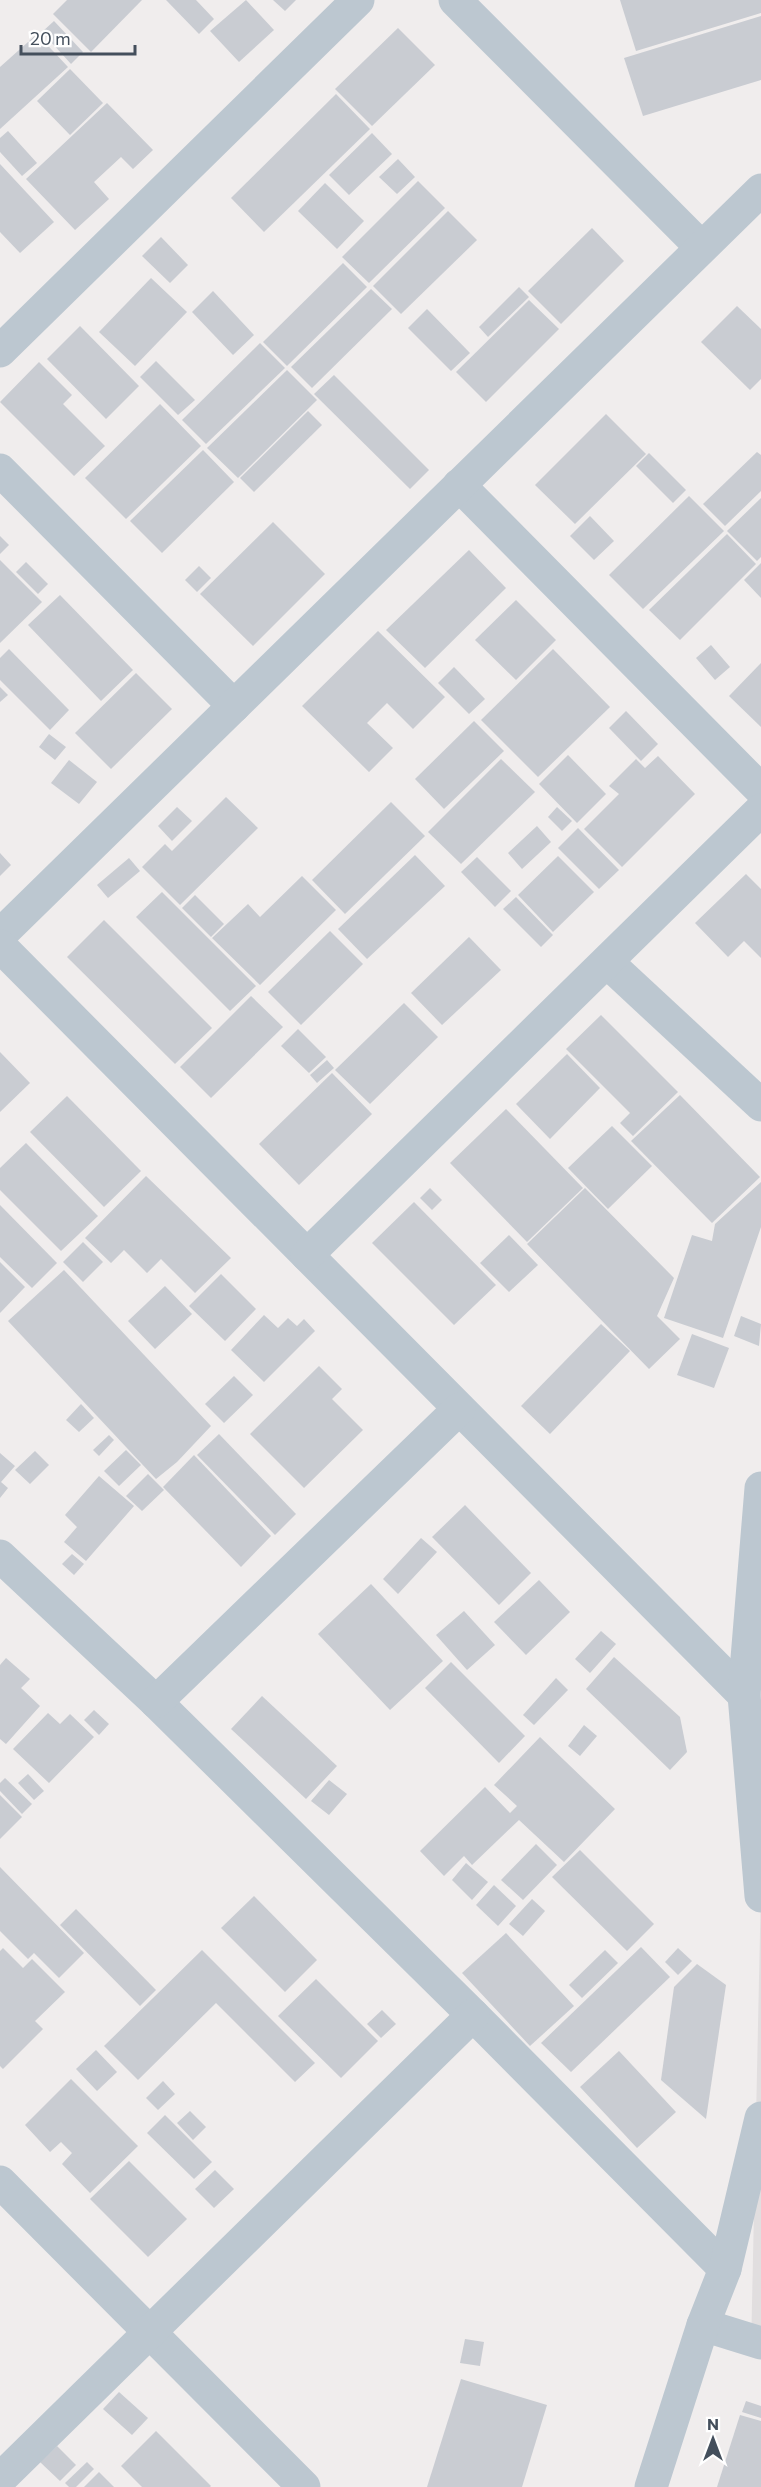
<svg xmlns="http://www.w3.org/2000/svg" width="761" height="2487" viewBox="0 0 761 2487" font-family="Commissioner,sans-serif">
	<rect width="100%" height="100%" fill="#f0eded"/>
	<path fill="#e1dedf" d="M761,1886v466l-10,-2z"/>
	<g fill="#c9ccd2">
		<path d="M67,0h75l-51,52 -38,-38z"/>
		<path d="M166,0h30l18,19 -15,15z"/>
		<path d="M246,0l28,30 -35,32 -29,-31z"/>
		<path d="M273,0h23l-11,11z"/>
		<path d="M620,0h141v13l-125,38z"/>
		<path d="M761,16v64l-118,36 -19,-58z"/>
		<path d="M54,21l29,31 -12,12 -29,-32z"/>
		<path d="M398,28l37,37 -63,61 -37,-37z"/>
		<path d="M37,34l31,33 -68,62v-62z"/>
		<path d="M70,69l33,34 -33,32 -33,-34z"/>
		<path d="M336,94l34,35 -106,103 -33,-34z"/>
		<path d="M107,103l46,47 -20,19 -12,-12 -27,25 15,17 -34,31 -49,-51z"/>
		<path d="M8,131l29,32 -15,13 -22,-24v-14z"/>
		<path d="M372,133l20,21 -43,41 -20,-20z"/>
		<path d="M398,159l17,18 -18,17 -18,-17z"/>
		<path d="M0,164l54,58 -34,31 -20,-21z"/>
		<path d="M418,181l27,27 -76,75 -27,-26z"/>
		<path d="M325,183l39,38 -27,28 -39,-38z"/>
		<path d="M448,211l29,29 -76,74 -28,-28z"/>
		<path d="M592,228l32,33 -63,63 -33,-33z"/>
		<path d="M161,237l27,28 -18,18 -28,-27z"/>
		<path d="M343,263l24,24 -80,79 -24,-24z"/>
		<path d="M151,278l36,34 -52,54 -36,-34z"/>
		<path d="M519,287l10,10 -41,40 -9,-10z"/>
		<path d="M371,289l21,20 -80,79 -21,-21z"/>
		<path d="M213,291l41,44 -21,20 -41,-43z"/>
		<path d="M529,300l30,29 -73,73 -30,-30z"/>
		<path d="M737,306l24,23v50l-11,11 -49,-48z"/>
		<path d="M427,309l43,44 -19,18 -43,-43z"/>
		<path d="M80,326l59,60 -33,33 -59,-60z"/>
		<path d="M260,343l25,25 -79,76 -24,-24z"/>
		<path d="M156,361l39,39 -17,15 -38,-38z"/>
		<path d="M39,362l33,33 -9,9 42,42 -31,30 -74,-74z"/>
		<path d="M287,370l30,30 -79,78 -31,-30z"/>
		<path d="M334,375l95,95 -19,19 -96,-95z"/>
		<path d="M160,404l41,42 -75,73 -41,-41z"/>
		<path d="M308,411l14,14 -68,67 -14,-14z"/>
		<path d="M606,414l40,40 -71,70 -40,-39z"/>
		<path d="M203,450l31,32 -72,71 -32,-32z"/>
		<path d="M757,452l4,3v36l-36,35 -22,-22z"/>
		<path d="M649,453l37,37 -13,13 -37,-37z"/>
		<path d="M689,496l35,35 -81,78 -34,-34z"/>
		<path d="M761,498v59l-4,4 -30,-30z"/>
		<path d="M590,516l24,25 -20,19 -24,-24z"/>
		<path d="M273,522l52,52 -72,72 -53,-52z"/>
		<path d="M727,534l29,30 -76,76 -31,-30z"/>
		<path d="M0,536l9,9 -9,9z"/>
		<path d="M469,550l37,38 -81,80 -39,-38z"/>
		<path d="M0,560l42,42 -42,41z"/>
		<path d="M26,562l22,22 -10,10 -22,-22z"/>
		<path d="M761,563v35l-17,-18z"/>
		<path d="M199,566l12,12 -14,14 -12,-12z"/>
		<path d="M60,595l73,75 -32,31 -73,-76z"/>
		<path d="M516,600l40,40 -40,40 -41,-40z"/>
		<path d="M378,631l67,66 -32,32 -26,-26 -20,20 26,25 -24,24 -67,-66z"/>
		<path d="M711,645l19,22 -15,13 -19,-22z"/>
		<path d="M9,649l60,61 -19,20 -50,-50v-22z"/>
		<path d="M553,649l57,58 -72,70 -57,-57z"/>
		<path d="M761,663v64l-32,-31z"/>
		<path d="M454,667l31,32 -16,15 -31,-31z"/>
		<path d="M136,673l36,36 -61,60 -36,-36z"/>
		<path d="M0,687l8,8 -8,7z"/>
		<path d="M626,711l32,33 -17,17 -32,-33z"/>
		<path d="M474,721l30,30 -60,58 -29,-30z"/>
		<path d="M49,734l17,13 -11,13 -16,-13z"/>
		<path d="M568,755l38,39 -29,29 -38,-39z"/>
		<path d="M658,756l37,38 -73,73 -38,-38 35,-35 -10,-8 27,-27 9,9z"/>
		<path d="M501,759l34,33 -74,72 -33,-32z"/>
		<path d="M69,760l28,22 -18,22 -28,-21z"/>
		<path d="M226,797l32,31 -78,77 -38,-38 23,-23 7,7z"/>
		<path d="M391,802l34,34 -80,78 -33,-34z"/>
		<path d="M177,807l15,14 -20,20 -14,-15z"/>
		<path d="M557,807l15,14 -10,10 -14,-14z"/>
		<path d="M537,826l14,16 -29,27 -14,-16z"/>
		<path d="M578,828l41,42 -20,19 -41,-41z"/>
		<path d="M0,853l11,12 -11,11z"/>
		<path d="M415,855l30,31 -78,73 -29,-30z"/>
		<path d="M558,856l36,36 -41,40 -35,-37z"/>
		<path d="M477,857l34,34 -16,16 -34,-35z"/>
		<path d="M129,858l11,13 -32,27 -11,-13z"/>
		<path d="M746,874l15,15v69l-17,-17 -16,16 -33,-34z"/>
		<path d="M302,876l34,34 -76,75 -48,-47 36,-34 12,13z"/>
		<path d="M162,892l94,94 -26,25 -94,-94z"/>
		<path d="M195,895l29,29 -13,13 -29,-29z"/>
		<path d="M516,897l37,38 -12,12 -38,-38z"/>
		<path d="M104,920l108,108 -37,36 -108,-107z"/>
		<path d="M330,931l33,33 -62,61 -33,-33z"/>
		<path d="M469,937l32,33 -59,55 -31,-32z"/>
		<path d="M251,996l32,31 -72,71 -31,-31z"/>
		<path d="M404,1003l34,34 -68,67 -35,-34z"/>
		<path d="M601,1015l77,77 -45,44 -13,-13 10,-10 -64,-64z"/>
		<path d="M298,1029l28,28 -17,16 -28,-27z"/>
		<path d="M0,1052l30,31 -30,29z"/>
		<path d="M567,1054l33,34 -50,51 -34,-35z"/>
		<path d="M327,1060l7,8 -17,15 -7,-8z"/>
		<path d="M332,1073l40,41 -73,71 -40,-41z"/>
		<path d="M680,1095l80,82 -48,46 -81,-82z"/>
		<path d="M67,1096l74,75 -37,36 -74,-75z"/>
		<path d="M506,1109l77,79 -56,54 -77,-79z"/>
		<path d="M612,1126l40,40 -44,43 -40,-41z"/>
		<path d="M26,1143l72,73 -37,35 -61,-61v-22z"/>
		<path d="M146,1176l85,82 -36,35 -34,-34 -14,14 -23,-23 -13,13 -26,-25z"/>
		<path d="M761,1182v45l-38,111 -59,-20 28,-83 20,6 3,-17z"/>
		<path d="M430,1188l12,12 -10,10 -12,-12z"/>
		<path d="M585,1188l89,90 -17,38 23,23 -31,30 -122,-125z"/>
		<path d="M414,1202l82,83 -42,40 -82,-82z"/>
		<path d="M0,1205l57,58 -25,25 -32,-31z"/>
		<path d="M509,1235l29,30 -29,27 -29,-29z"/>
		<path d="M83,1242l20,20 -20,20 -20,-20z"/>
		<path d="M0,1262l25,25 -25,26z"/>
		<path d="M64,1270l147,156 -34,36 -21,17 -148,-158z"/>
		<path d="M221,1274l35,35 -31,32 -36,-35z"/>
		<path d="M165,1286l27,28 -37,35 -27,-28z"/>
		<path d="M264,1315l14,13 10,-10 9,8 7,-7 11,12 -51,51 -33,-32z"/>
		<path d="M741,1316l20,8 -2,22 -25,-10z"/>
		<path d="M601,1324l29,27 -80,83 -29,-28z"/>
		<path d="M692,1334l37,14 -15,40 -37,-13z"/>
		<path d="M319,1366l23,23 -10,10 31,31 -59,58 -54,-54z"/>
		<path d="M234,1376l19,19 -29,28 -19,-19z"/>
		<path d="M81,1404l13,14 -15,14 -13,-12z"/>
		<path d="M219,1434l77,80 -21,21 -78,-80z"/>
		<path d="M109,1435l5,5 -15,16 -6,-6z"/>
		<path d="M126,1450l15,15 -22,21 -15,-15z"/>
		<path d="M35,1451l14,14 -19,19 -15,-14z"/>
		<path d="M0,1453l15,13 -14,16 7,6 -8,10z"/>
		<path d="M194,1455l77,81 -30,31 -78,-80z"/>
		<path d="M148,1474l16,16 -22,21 -16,-15z"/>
		<path d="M99,1476l35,30 -48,55 -22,-19 13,-15 -12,-12z"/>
		<path d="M465,1505l66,68 -32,32 -67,-68z"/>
		<path d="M421,1538l16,14 -39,42 -15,-15z"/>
		<path d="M72,1554l12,10 -10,11 -12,-11z"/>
		<path d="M539,1580l31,32 -44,43 -32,-33z"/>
		<path d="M371,1584l72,77 -53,49 -72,-76z"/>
		<path d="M464,1611l31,34 -28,25 -31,-35z"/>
		<path d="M601,1631l15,13 -26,29 -15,-14z"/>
		<path d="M614,1657l66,60 7,35 -17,18 -84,-81z"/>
		<path d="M6,1658l24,21 -9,9 19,18 -34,38 -6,-5v-74z"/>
		<path d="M451,1662l74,74 -26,27 -74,-75z"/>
		<path d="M556,1678l12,12 -34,35 -11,-10z"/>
		<path d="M262,1696l75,70 -31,33 -75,-70z"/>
		<path d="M94,1710l15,14 -10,11 -15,-15z"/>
		<path d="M48,1713l12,11 10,-10 24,23 -45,46 -36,-34z"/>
		<path d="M584,1725l13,11 -17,20 -12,-10z"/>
		<path d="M540,1737l75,72 -51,53 -45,-42 -47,45 -8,-9 -20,20 -24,-25 65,-64 25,26 7,-7 -23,-21z"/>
		<path d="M28,1774l16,17 -10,9 -16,-17z"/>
		<path d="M5,1778l27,26 -10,10 -22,-23v-8z"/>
		<path d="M329,1780l18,14 -18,21 -18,-14z"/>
		<path d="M0,1795l22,22 -22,22z"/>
		<path d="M536,1844l21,21 -34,35 -22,-20z"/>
		<path d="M580,1850l74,74 -27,27 -75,-74z"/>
		<path d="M466,1863l22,19 -16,18 -20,-20z"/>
		<path d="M0,1867l84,86 -25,25 -25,-25 -6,6 -28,-28z"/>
		<path d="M494,1885l22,21 -18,20 -22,-21z"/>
		<path d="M254,1896l63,64 -32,32 -64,-64z"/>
		<path d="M532,1899l13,12 -22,25 -14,-12z"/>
		<path d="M76,1909l80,81 -16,16 -80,-81z"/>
		<path d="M506,1933l68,73 -44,40 -68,-73z"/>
		<path d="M641,1947l29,30 -99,95 -30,-29z"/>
		<path d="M3,1948l20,20 9,-9 33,33 -30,29 8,8 -40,40 -3,-3v-115z"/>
		<path d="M678,1948l14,13 -14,14 -13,-13z"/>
		<path d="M202,1950l113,113 -20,19 -79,-79 -78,77 -34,-34z"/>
		<path d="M605,1950l13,13 -36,35 -13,-13z"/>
		<path d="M697,1964l29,21 -20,134 -45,-39 13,-93z"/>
		<path d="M316,1979l62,62 -37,37 -63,-62z"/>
		<path d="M382,2010l14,14 -15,14 -14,-14z"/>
		<path d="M96,2050l21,22 -20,19 -21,-22z"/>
		<path d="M619,2051l57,61 -39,36 -57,-61z"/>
		<path d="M71,2079l67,67 -48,47 -28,-29 10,-11 -11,-11 -11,10 -25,-27z"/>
		<path d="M163,2081l12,13 -17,16 -12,-12z"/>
		<path d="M190,2111l16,16 -13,13 -16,-17z"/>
		<path d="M165,2115l47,47 -18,17 -47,-46z"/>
		<path d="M129,2161l58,58 -39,38 -58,-58z"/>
		<path d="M215,2170l19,19 -20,19 -19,-19z"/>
		<path d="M465,2339l19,3 -4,24 -20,-3z"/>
		<path d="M461,2379l86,26 -25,82h-95z"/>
		<path d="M119,2392l29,26 -16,17 -29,-26z"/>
		<path d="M746,2401l15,5v12l-19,-6z"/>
		<path d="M740,2415l21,6v66h-44z"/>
		<path d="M156,2431l55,55 -1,1h-68l-21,-21z"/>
		<path d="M57,2446l19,19 -16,16 -20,-19z"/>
		<path d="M87,2462l7,7 -18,18h-7l-4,-4z"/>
		<path d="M99,2472l15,15h-30z"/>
	</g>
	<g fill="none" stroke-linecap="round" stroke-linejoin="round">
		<g stroke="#bcc7d0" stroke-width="33">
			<path d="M455,0l246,247"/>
			<path d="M0,351l358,-351"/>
			<path d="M0,470l234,236"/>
			<path d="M459,485l302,305"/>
			<path d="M0,935l761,-745"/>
			<path d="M0,946l744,749"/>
			<path d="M607,962l154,143"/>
			<path d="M307,1255l454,-445"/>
			<path d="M761,1488l-17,207 17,201"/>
			<path d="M0,1556l156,146 317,313 252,254"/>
			<path d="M156,1702l303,-293"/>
			<path d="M0,2182l304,305"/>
			<path d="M703,2325l58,18"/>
			<path d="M0,2479l473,-464"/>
			<path d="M651,2487l52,-162 22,-56 36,-151"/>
		</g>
	</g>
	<g transform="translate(713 2439)" stroke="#ffffff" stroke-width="4.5" paint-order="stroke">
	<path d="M0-4.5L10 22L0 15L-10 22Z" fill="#444f5c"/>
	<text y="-9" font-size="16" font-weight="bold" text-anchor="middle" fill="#444f5c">N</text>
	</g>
	<path d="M21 45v9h114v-9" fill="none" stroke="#444f5c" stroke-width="3"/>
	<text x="30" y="45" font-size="18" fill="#444f5c" stroke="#ffffff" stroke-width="4.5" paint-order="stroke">20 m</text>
</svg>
